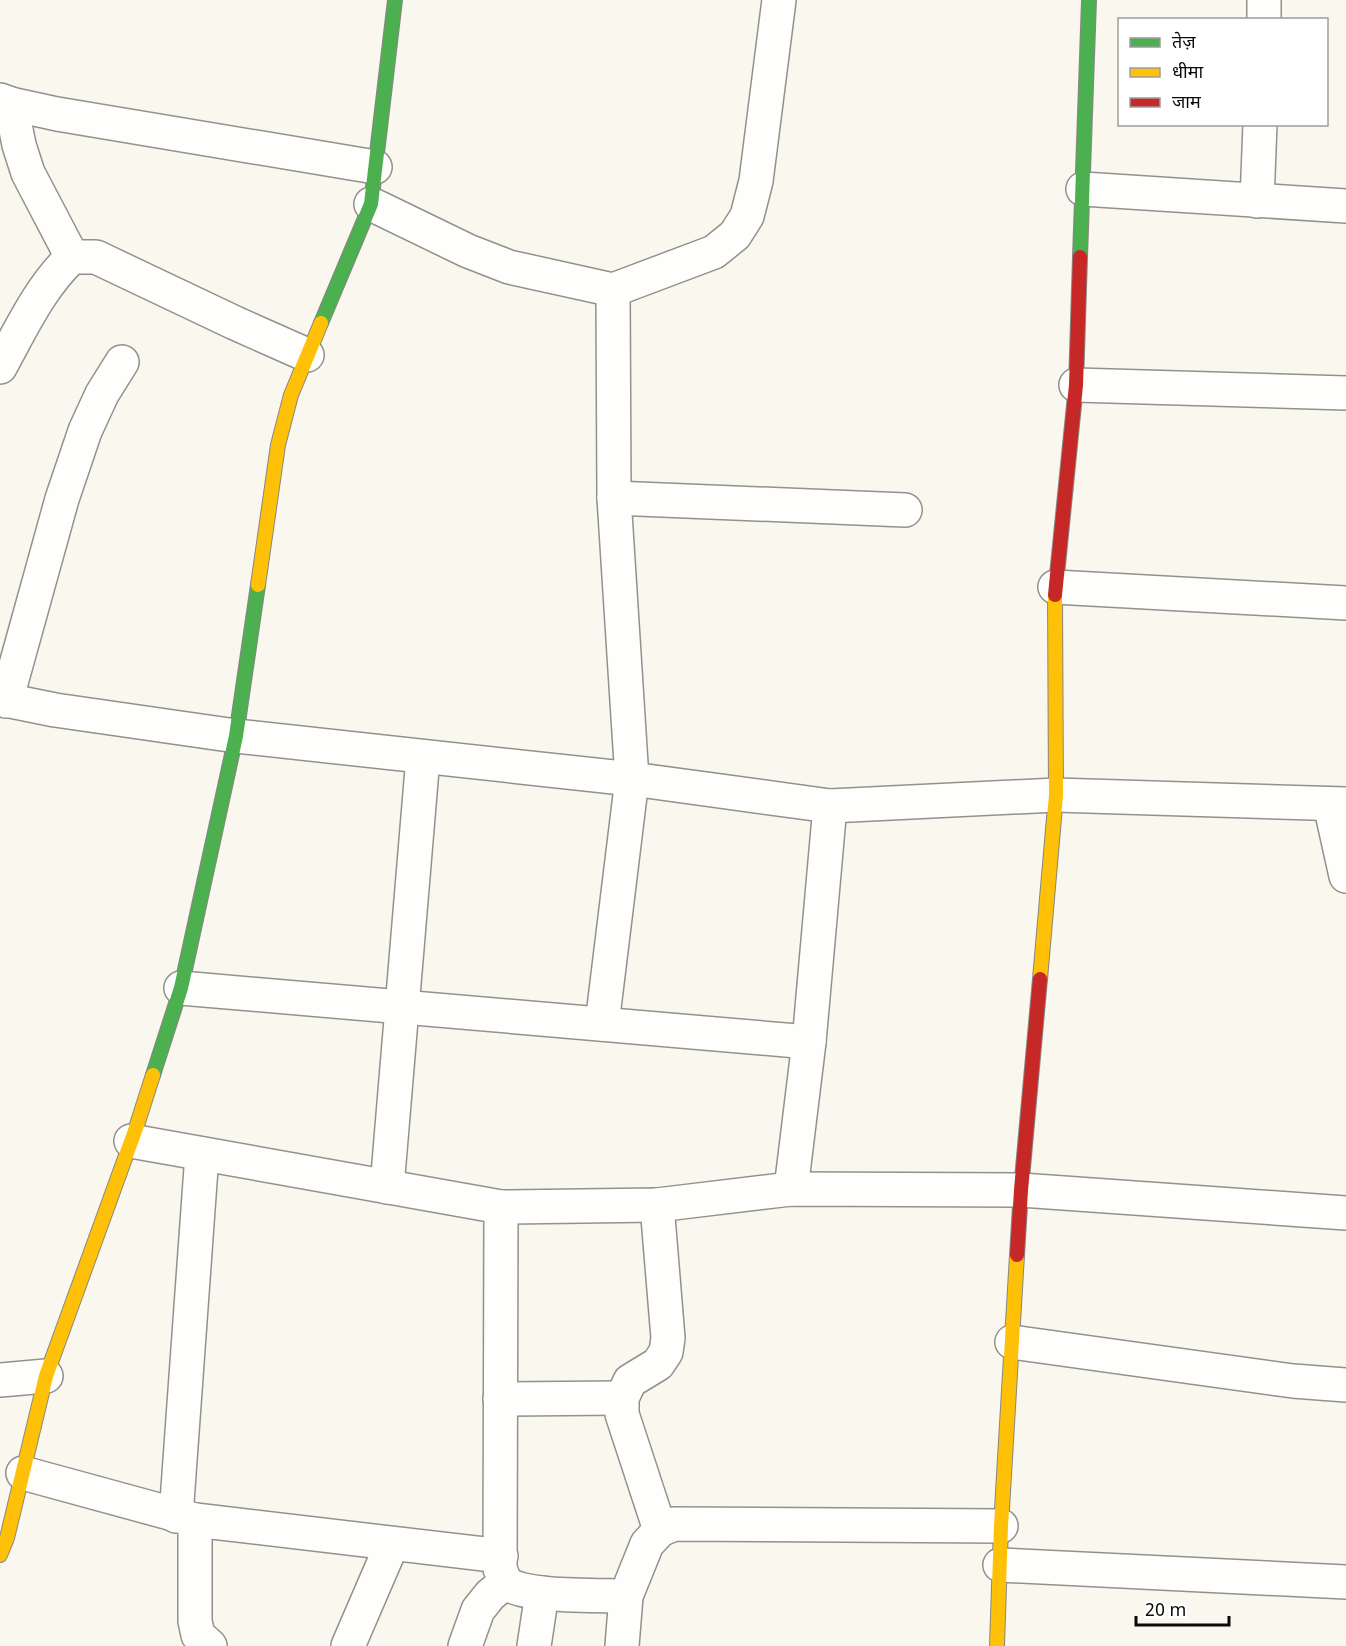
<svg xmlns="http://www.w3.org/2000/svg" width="1346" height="1646" viewBox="0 0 1346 1646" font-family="Georgia,'Noto Sans Devanagari',serif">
	<rect width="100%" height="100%" fill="#f9f7ee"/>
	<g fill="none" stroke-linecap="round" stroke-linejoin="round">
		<g stroke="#92918d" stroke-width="36">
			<g id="street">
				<path d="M1264,20v-20"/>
				<path d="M0,100l11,4 46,10 318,53"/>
				<path d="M11,104l8,41 9,28 44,84"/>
				<path d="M1083,189l263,17"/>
				<path d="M1257,201l3,-77"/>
				<path d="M371,204l97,47 41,16 104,23 101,-38 21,-17 12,-19 9,-35 23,-181"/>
				<path d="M0,367c21,-38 40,-80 72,-110h24l139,66 72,32"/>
				<path d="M1076,385l270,8"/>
				<path d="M614,498l291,12"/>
				<path d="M1055,587l291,16"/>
				<path d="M0,699l55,11 181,26 396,43 198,27 226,-11 290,9"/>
				<path d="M6,701l56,-202 23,-68 17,-37 20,-32"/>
				<path d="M1330,804l16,72"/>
				<path d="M181,988l628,54"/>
				<path d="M602,1024l30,-245 -18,-281 -1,-208"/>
				<path d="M131,1141l370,66 -1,362c2,3 3,10 6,13 13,16 98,13 120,14"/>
				<path d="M387,1187l36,-430"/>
				<path d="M791,1189l18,-147 21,-236"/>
				<path d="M657,1205l11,133 -2,14 -8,12 -28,17 -8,17v16l38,116"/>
				<path d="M501,1207l156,-2 134,-16 230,1 325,23"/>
				<path d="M1012,1342l281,39 53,4"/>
				<path d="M0,1380l46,-4"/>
				<path d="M500,1399l122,-1"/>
				<path d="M23,1473l172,47v101l3,14 12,11"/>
				<path d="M176,1516l26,-362"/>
				<path d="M195,1520l306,36"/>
				<path d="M1000,1565l346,17"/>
				<path d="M348,1646l44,-102"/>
				<path d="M465,1646l13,-36 12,-15 16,-13"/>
				<path d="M534,1646l8,-53"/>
				<path d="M622,1646l4,-50 21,-52 13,-14 14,-6 327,2"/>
			</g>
		</g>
		<g stroke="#888783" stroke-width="16">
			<g id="fast">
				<path d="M1080,257l9,-257"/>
				<path d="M321,323l50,-119 24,-204"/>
				<path d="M153,1075l28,-87 55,-252 22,-151"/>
			</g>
		</g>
		<g stroke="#888783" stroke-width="16">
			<g id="slow">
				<path d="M258,585l20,-140 13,-50 30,-72"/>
				<path d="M1040,979l16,-184 -1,-200"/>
				<path d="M0,1555l7,-17 39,-162 90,-248 17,-53"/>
				<path d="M997,1646l4,-120 16,-271"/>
			</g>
		</g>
		<g stroke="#888783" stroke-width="16">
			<g id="jam">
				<path d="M1055,595l21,-210 4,-128"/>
				<path d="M1017,1255l4,-65 19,-211"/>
			</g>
		</g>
		<use href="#street" stroke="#fefefc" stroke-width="33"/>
		<use href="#fast" stroke="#4caf50" stroke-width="14"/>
		<use href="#slow" stroke="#ffc107" stroke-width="14"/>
		<use href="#jam" stroke="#c62828" stroke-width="14"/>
	</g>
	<rect x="1118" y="18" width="210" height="108" fill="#ffffff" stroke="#9d9d9d" stroke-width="1.5"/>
	<rect x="1130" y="38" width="30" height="9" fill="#4caf50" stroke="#9d9d9d" stroke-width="1.5"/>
	<text x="1172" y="48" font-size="18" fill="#0a0a0a">तेज़</text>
	<rect x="1130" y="68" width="30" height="9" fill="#ffc107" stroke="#9d9d9d" stroke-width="1.5"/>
	<text x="1172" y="78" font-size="18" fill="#0a0a0a">धीमा</text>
	<rect x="1130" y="98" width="30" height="9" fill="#c62828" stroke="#9d9d9d" stroke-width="1.5"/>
	<text x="1172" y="108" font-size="18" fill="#0a0a0a">जाम</text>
	<path d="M1136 1616v9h93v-9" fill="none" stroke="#0a0a0a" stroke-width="3"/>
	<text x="1145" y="1616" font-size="18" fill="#0a0a0a" stroke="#ffffff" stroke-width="4.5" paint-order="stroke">20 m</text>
</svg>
